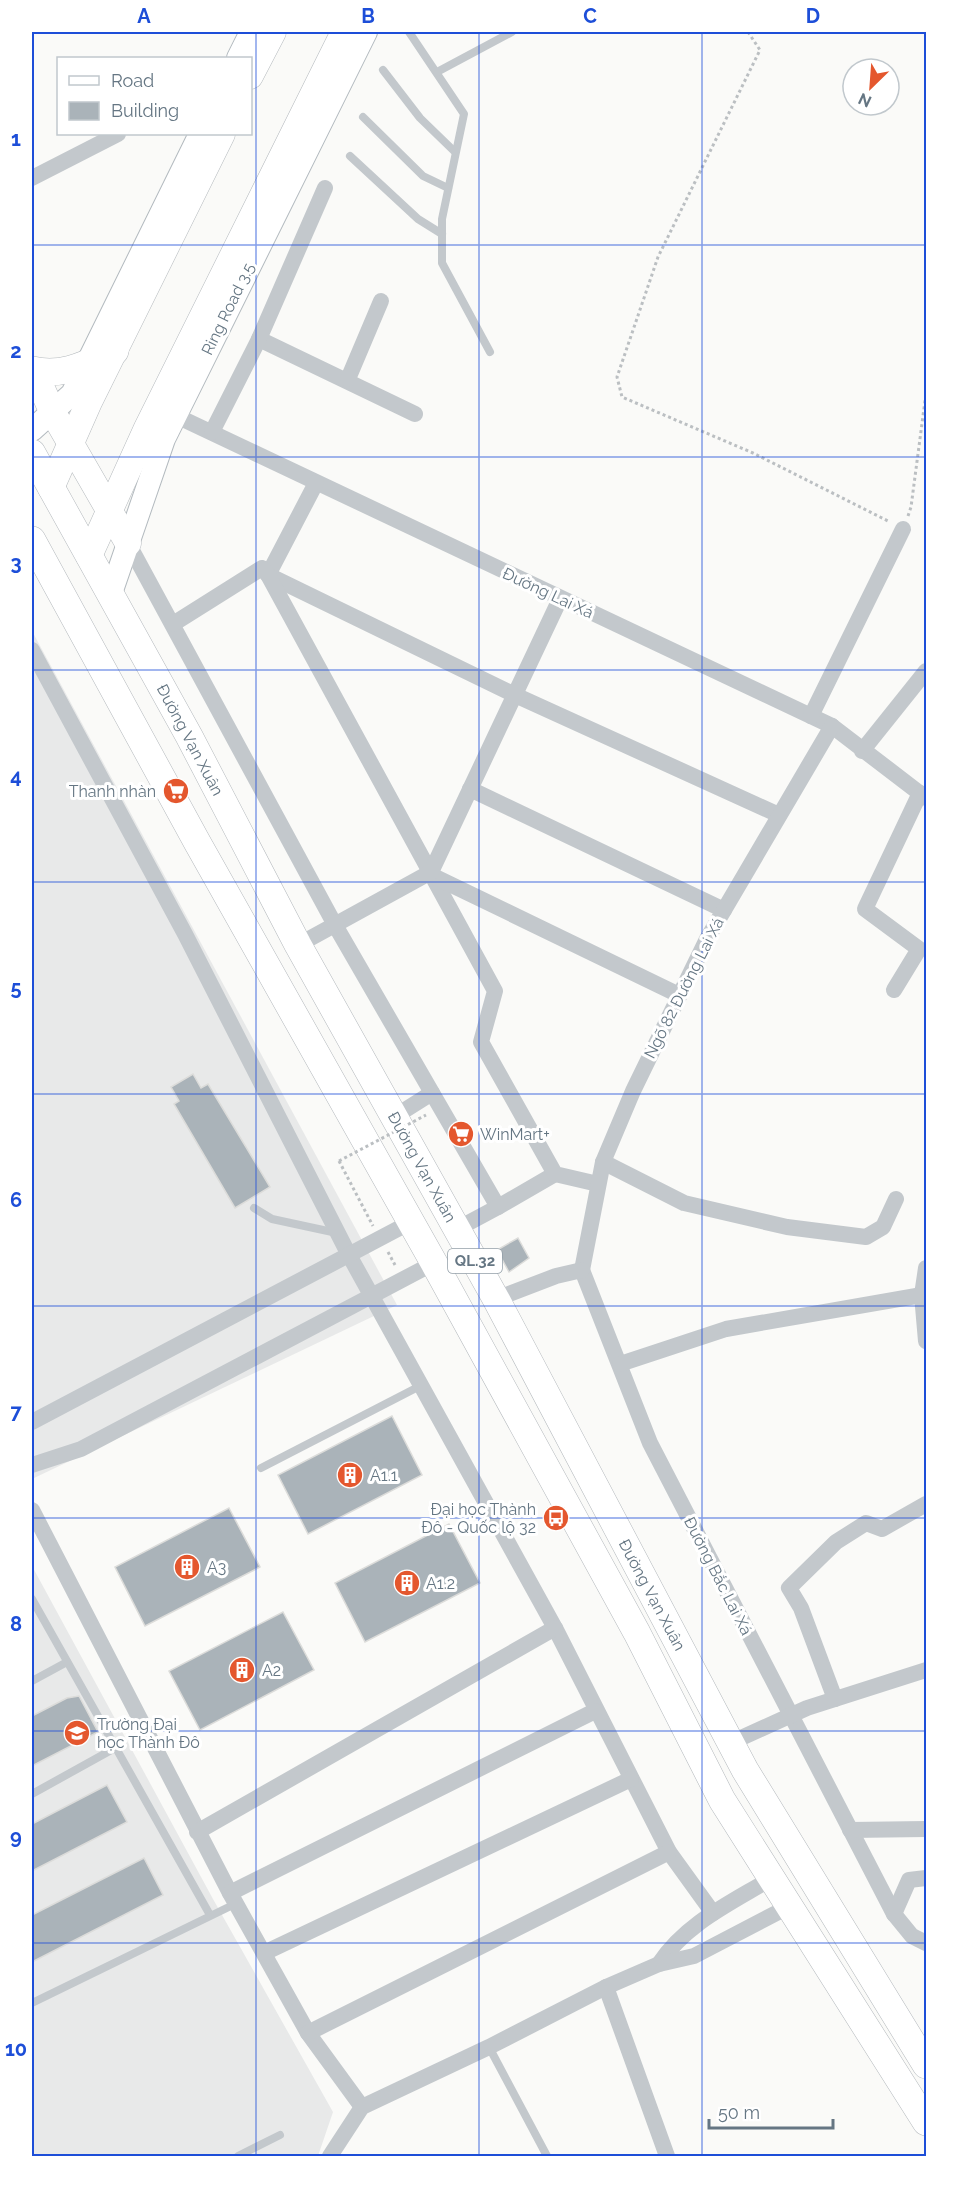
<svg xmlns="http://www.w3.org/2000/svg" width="958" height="2188" viewBox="0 0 958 2188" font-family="Raleway,sans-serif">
	<rect width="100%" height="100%" fill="#fafaf8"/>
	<g fill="#e8e9e9">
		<path d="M32,631l365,674 -365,174z"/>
		<path d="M32,1566l181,333 120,213 -15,44h-286z"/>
	</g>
	<g fill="#aab3b9" stroke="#dcdcda" stroke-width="1.5">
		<path d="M193,1074l8,14 7,-4 62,103 -35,21 -61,-104 5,-3 -8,-14z"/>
		<path d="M518,1238l11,20 -20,14 -12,-22z"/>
		<path d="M392,1416l30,59 -114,59 -30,-59z"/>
		<path d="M229,1508l31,59 -115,59 -30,-59z"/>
		<path d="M449,1524l31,59 -115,59 -30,-59z"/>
		<path d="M283,1612l31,58 -114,60 -31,-59z"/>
		<path d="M79,1696l19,36 -66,34v-50l35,-18z"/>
		<path d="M107,1785l20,37 -95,49v-47z"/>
		<path d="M144,1858l19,37 -131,67v-47z"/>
	</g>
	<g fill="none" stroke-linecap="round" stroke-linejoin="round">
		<g stroke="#b3babf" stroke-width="24">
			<g id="secondary">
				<path d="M238,58l13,-26"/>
				<path d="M32,430l40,-36 128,-260"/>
				<path d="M110,596l54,-157 202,-407"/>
			</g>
		</g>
		<g stroke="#b5babe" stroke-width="27">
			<g id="primary">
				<path d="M250,76l23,-44"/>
				<path d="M34,371l18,40 76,132"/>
				<path d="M51,488l38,-86 133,-268"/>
				<path d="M89,556l57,-126 198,-398"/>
			</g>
		</g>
		<g stroke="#b4b9bd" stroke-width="28">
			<g id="trunk">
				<path d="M32,370c32,7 54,-6 83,-19"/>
				<path d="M32,453l157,283 109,209 198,354 249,471 181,295"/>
				<path d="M32,540l165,302 237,421 203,370 85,167 204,322"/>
			</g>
		</g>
		<g stroke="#bbbfc2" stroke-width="3" stroke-dasharray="3 3" stroke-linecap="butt">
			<path d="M748,32l12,18 -102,207 -41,120 5,20 131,56 135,68"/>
			<path d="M908,516l3,-9 15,-114"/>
			<path d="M339,1161l34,65"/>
			<path d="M388,1252l7,13"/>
		</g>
		<g stroke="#c3c8cc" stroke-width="8">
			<path d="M409,32l55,82 -22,105v44l48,89"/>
			<path d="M383,70l37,48 34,33"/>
			<path d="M437,72l75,-40"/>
			<path d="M363,117l60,59 25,12"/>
			<path d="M350,156l68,63 24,15"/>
			<path d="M254,1208l18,11 65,14"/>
			<path d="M261,1468l161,-83"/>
			<path d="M32,1599l178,316"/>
			<path d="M32,1681l35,-19"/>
			<path d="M32,1794l83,-46"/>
			<path d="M32,2003l205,-100"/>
			<path d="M489,2047l58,109"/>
			<path d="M238,2156l42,-21"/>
		</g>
		<g stroke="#c3c8cc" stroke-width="16">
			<path d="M32,178l86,-44"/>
			<path d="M259,339l156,75"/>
			<path d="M348,379l33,-78"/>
			<path d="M168,412l664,314 94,72"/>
			<path d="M212,432l47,-93 66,-151"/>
			<path d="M316,483l-48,92 247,120 264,120"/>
			<path d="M128,543l207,382 163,282 57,-33"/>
			<path d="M173,624l89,-56 6,7 227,416 -14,51 74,132 43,10"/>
			<path d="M32,650l153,284 164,321 206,373 114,224 44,61"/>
			<path d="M811,716l92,-187"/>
			<path d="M862,751l64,-80"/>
			<path d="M470,789l254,121"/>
			<path d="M431,875l248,120"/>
			<path d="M298,945l133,-73 129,-273"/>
			<path d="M894,990l25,-41 -54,-40 55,-116"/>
			<path d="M394,1117l38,-24"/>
			<path d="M603,1162l81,41 103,24 79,10 17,-10 13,-28"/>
			<path d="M457,1229l41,-22"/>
			<path d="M926,1268l-4,27 4,46"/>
			<path d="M582,1270l68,173 244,471 18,22 14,7"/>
			<path d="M582,1270l21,-108 30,-71 74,-152 125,-213"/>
			<path d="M496,1299l60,-23 26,-6"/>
			<path d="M620,1364l106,-35 196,-34"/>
			<path d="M32,1422l377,-199"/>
			<path d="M32,1465l49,-16 353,-186"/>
			<path d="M32,1510l198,383 78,140 54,74"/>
			<path d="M835,1699l-34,-91 -12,-20 47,-46 30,-19 16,6 44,-25"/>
			<path d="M730,1743l77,-35 119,-38"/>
			<path d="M850,1830l76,-1"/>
			<path d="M197,1832l358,-204"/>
			<path d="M230,1893l365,-182"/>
			<path d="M894,1914l15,-34 17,-2"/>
			<path d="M264,1953l367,-174"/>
			<path d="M659,1964c27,-41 72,-61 113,-86"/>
			<path d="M606,1987l61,169"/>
			<path d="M308,2033l361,-181"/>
			<path d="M330,2156l32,-49 127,-60 117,-60 53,-23 35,-8 96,-50"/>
		</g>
		<use href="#secondary" stroke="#fff" stroke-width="22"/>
		<use href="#primary" stroke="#fff" stroke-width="26"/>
		<use href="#trunk" stroke="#fff" stroke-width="27"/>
		<path stroke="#bbbfc2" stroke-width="3" stroke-dasharray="3 3" stroke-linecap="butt" d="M339,1161l87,-46"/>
	</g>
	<path fill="none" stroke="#1d4ed8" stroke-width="1.5" stroke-opacity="0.55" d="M256,32v2124M479,32v2124M702,32v2124M32,245h894M32,457h894M32,670h894M32,882h894M32,1094h894M32,1306h894M32,1518h894M32,1731h894M32,1943h894"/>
	<defs>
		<g id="supermarket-disc" transform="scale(1.35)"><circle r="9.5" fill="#e4572e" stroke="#fff"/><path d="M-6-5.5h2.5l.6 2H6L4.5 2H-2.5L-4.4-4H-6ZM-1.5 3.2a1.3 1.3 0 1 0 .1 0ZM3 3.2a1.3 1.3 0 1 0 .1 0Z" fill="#fff"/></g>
		<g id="building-disc" transform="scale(1.35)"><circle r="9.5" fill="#e4572e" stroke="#fff"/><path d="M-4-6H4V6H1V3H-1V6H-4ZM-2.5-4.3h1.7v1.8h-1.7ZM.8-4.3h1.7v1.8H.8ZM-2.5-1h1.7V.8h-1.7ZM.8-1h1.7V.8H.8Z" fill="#fff"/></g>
		<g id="bus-disc" transform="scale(1.35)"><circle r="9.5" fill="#e4572e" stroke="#fff"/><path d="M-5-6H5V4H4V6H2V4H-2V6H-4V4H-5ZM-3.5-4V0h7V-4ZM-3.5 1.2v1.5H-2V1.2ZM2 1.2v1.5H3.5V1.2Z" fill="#fff"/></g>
		<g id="university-disc" transform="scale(1.35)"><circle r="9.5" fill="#e4572e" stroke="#fff"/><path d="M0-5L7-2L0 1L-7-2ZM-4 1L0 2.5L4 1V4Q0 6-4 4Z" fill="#fff"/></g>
	</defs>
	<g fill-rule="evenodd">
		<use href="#supermarket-disc" x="176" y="791"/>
		<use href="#supermarket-disc" x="461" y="1134"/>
		<use href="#building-disc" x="350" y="1475"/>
		<use href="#bus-disc" x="556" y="1518"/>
		<use href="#building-disc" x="187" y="1567"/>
		<use href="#building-disc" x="407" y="1583"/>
		<use href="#building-disc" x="242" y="1670"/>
		<use href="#university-disc" x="77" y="1733"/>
	</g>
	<g text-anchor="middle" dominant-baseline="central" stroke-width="6" stroke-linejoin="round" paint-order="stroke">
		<rect fill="#fff" stroke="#939fa8" stroke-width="1.5" x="448" y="1249" width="54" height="24" rx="4.5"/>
		<g font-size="15" font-weight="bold" fill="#657683">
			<text x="475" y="1261">QL.32</text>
		</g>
		<g font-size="16" fill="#657683" stroke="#fff">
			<text transform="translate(228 309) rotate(-64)">Ring Road 3.5</text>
			<text transform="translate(548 593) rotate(25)">Đường Lai Xá</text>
			<text transform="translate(190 740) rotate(62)">Đường Vạn Xuân</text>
			<text transform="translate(684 988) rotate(-63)">Ngõ 82 Đường Lai Xá</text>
			<text transform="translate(422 1167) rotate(61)">Đường Vạn Xuân</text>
			<text transform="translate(718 1576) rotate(63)">Đường Bắc Lai Xá</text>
			<text transform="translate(652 1595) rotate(62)">Đường Vạn Xuân</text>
		</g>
		<g font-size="16" fill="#657683" stroke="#fff" text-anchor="start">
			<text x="156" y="791" text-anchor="end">Thanh nhàn</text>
			<text x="480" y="1134">WinMart+</text>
			<text x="370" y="1475">A1.1</text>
			<text x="536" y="1509" text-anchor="end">Đại học Thành<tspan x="536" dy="18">Đô - Quốc lộ 32</tspan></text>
			<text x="207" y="1567">A3</text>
			<text x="426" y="1583">A1.2</text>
			<text x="262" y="1670">A2</text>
			<text x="97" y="1724">Trường Đại<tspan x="97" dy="18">học Thành Đô</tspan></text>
		</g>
	</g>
	<rect width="958" height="2188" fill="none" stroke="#ffffff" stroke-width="66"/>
	<rect x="57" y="57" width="195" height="78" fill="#ffffff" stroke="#c1c8cd" stroke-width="1.5"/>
	<rect x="69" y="76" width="30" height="9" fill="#ffffff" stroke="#c1c8cd" stroke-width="1.5"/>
	<text x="111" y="87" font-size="18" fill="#657683">Road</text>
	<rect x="69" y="102" width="30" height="18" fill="#aab3b9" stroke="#c1c8cd" stroke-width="1.5"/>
	<text x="111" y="117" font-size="18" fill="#657683">Building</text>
	<g transform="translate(871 87) rotate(205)"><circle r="28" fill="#ffffff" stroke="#c1c8cd" stroke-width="1.5"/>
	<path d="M0-4.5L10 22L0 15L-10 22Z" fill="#e4572e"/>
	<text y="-9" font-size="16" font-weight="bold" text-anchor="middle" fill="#657683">N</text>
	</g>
	<path d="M709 2119v9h124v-9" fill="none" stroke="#657683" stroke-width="3"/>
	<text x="718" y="2119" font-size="18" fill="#657683" stroke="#ffffff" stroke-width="4.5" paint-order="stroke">50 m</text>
	<rect x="33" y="33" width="892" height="2122" fill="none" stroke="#1d4ed8" stroke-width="2"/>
	<g font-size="20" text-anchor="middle" font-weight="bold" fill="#1d4ed8">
		<text x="144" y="23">A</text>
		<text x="368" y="23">B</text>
		<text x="590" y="23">C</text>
		<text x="813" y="23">D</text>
		<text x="16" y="146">1</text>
		<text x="16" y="358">2</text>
		<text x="16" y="570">3</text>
		<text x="16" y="783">4</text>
		<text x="16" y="995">5</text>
		<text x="16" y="1207">6</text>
		<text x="16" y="1419">7</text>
		<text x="16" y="1631">8</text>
		<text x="16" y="1844">9</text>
		<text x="16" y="2056">10</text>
	</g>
</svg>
